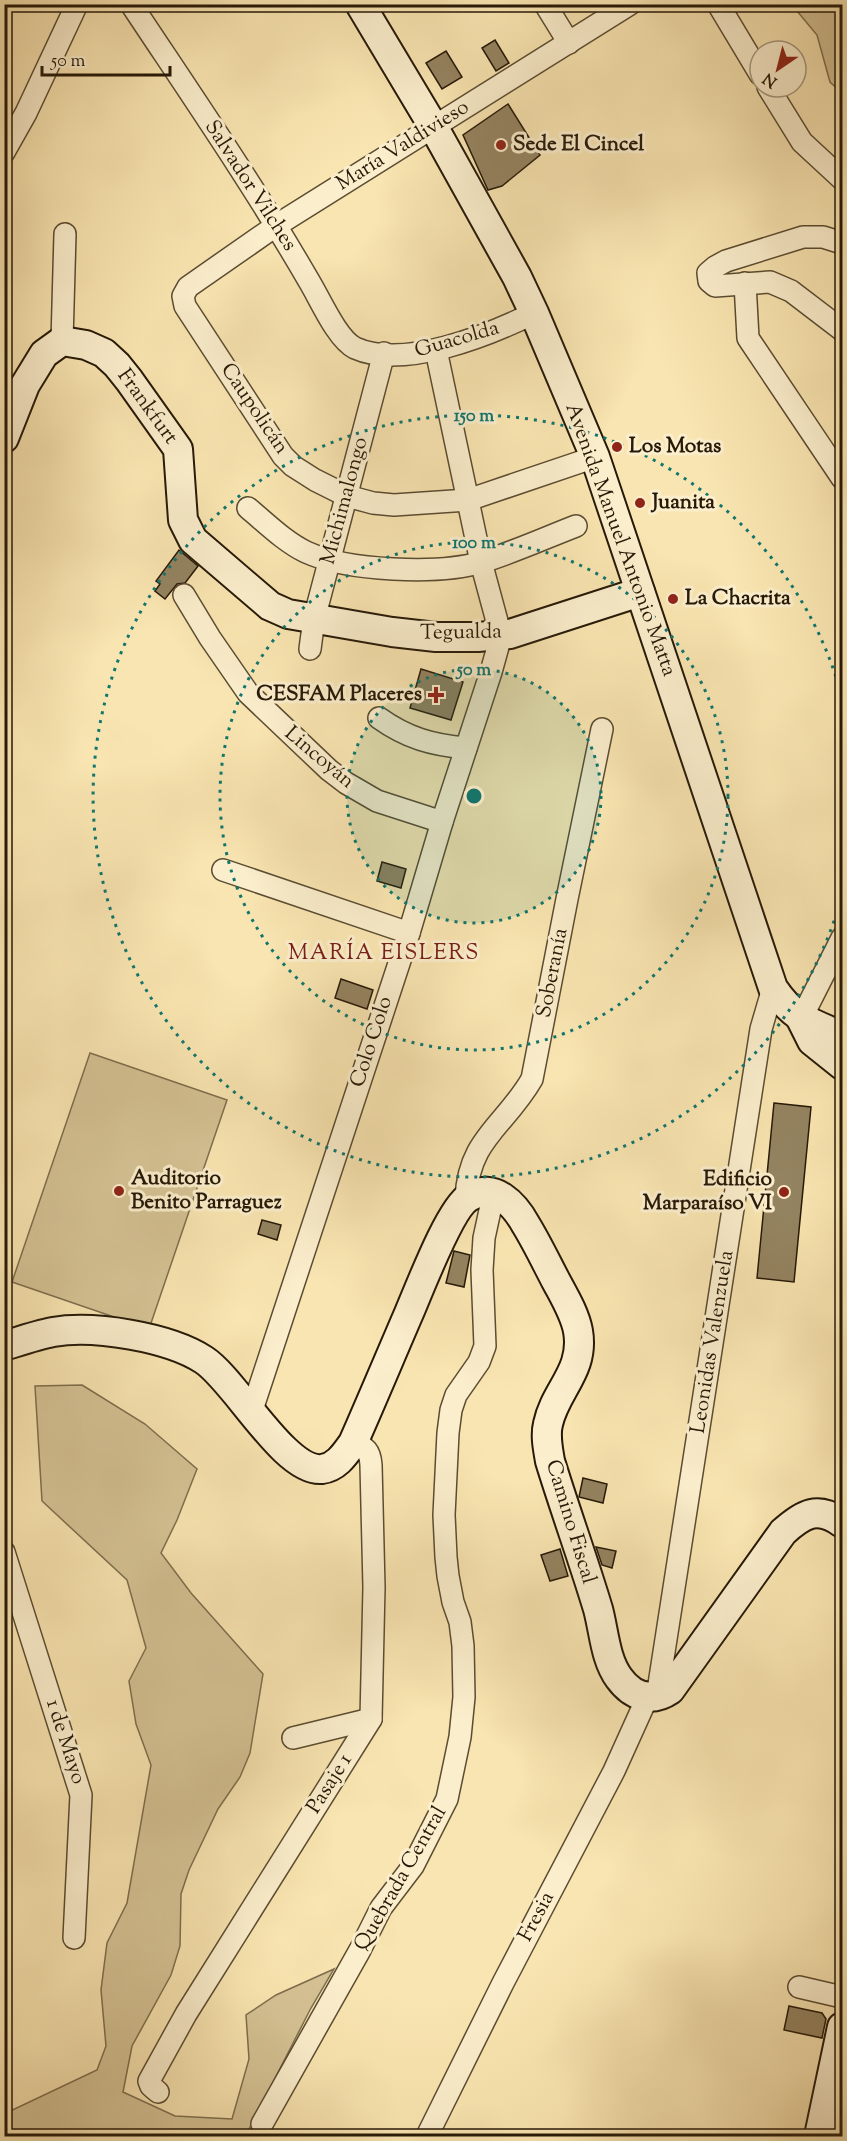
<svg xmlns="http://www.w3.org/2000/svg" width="847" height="2141" viewBox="0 0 847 2141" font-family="'Sorts Mill Goudy',serif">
	<rect width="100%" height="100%" fill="#f9e5b1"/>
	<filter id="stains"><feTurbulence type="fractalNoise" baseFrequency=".00333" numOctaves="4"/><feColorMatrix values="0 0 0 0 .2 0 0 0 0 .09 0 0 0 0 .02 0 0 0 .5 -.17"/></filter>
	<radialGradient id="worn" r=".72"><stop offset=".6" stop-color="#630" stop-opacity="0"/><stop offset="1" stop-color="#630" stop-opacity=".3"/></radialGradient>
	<g fill="#d5c294" stroke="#7e6e4e" stroke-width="1.5">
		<path d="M792,5h50v88l-12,-11 -13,-47z"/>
		<path d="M90,1053l137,47 -78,229 -137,-47z"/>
		<path d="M82,1385l63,39 52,45 -20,51 -16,33 30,40 72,81 -13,79 -10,24 -22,32 -29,61 -8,24 -1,52 -9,29 -39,71 -9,46 52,24 57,3 17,-60 -3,-44 30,-20 58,-26 -23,39 -65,127 2,1h-243l-1,-22 93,-44 9,-24 -5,-56 6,-47 20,-40 24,-138 -15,-41 -7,-43 17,-33 -19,-68 -85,-79 -7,-115z"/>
	</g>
	<g fill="#948360" stroke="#261908" stroke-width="1.5">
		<path d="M495,40l14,23 -13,8 -14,-23z"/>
		<path d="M446,51l16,26 -20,12 -16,-26z"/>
		<path d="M508,104l32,51 -38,31 -14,4 -25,-55z"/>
		<path d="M179,550l19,16 -13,17 -8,1 -12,15 -10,-8 5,-7 -4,-3z"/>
		<path d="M421,669l42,13 -12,38 -41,-12z"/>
		<path d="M382,862l24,7 -5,19 -24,-7z"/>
		<path d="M341,979l32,11 -6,19 -32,-11z"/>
		<path d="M774,1103l37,4 -17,175 -37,-4z"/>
		<path d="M262,1220l19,5 -4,15 -19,-6z"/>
		<path d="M454,1251l16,4 -6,32 -18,-4z"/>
		<path d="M583,1478l24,6 -4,19 -24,-6z"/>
		<path d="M596,1547l20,4 -4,17 -10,-3z"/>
		<path d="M560,1549l8,27 -18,5 -9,-26z"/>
		<path d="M789,2006l33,7 4,6 -4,19 -38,-8z"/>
	</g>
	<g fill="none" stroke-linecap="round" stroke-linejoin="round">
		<g stroke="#5b4c32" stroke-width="24">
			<g id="street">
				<path d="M131,4c61,92 123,182 178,277 11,18 28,58 46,67 49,22 134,-13 179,-35"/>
				<path d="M545,4l24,39"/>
				<path d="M718,4l42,70"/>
				<path d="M768,87l34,55 40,37"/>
				<path d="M4,152l22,-39 51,-109"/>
				<path d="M842,243l-19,-6h-20l-77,24 -11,6 -7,6 1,8 6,5 55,-4 21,9 51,39"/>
				<path d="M745,283l3,55 94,140"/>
				<path d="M62,341l3,-107"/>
				<path d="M595,457l-127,43 -74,5 -21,-2 -26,-7 -32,-16 -22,-14 -10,-10 -98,-150 -2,-10 5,-9 89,-62 353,-221"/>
				<path d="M248,508c18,15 37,34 58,44 41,19 133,23 176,10 32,-10 63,-24 94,-36"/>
				<path d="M184,595l26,43 38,55 81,77 17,13 31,18 65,21"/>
				<path d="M310,649l4,-30 70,-266"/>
				<path d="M379,718c28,20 53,27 87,30"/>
				<path d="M223,870l186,63"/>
				<path d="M801,1019l41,-81"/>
				<path d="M466,1199c2,-60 39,-73 66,-120l35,-180 35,-170"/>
				<path d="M251,1413l158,-480 33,-111 49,-150 10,-36 -20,-74 -45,-212"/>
				<path d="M4,1552l77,243 -7,143"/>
				<path d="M657,1697l104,-668 12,-41"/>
				<path d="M293,1738l78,-19"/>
				<path d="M799,1987l43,10"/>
				<path d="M158,2092l-7,-6 -2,-5 37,-67 185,-295 3,-132 -3,-122c-1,-14 -5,-18 -18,-22"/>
				<path d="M262,2124l98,-174 21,-42 32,-42 34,-67 13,-62 4,-40 -1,-51 -3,-24 -7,-20 -5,-26 -2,-19 -2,-42 4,-82 3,-23 5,-15 23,-33 6,-16 -3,-76 2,-32 10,-46"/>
				<path d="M427,2136l76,-153 111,-212 33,-73"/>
			</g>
		</g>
		<g stroke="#261908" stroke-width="32">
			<g id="secondary">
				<path d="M360,4l73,122 84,151 17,36 61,144 178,531c21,31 36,34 69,48"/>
				<path d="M4,438l21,-53 19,-31 18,-13 24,4 18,8 13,12 12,15 49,69 5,71 10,20 77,66 18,8 104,18 44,5h42l32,-3 130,-42"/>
				<path d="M801,1019l11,22 30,24"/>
				<path d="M4,1346c16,-5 33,-11 49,-14 41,-7 116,5 151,28 31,20 81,113 118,109 15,-2 23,-15 31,-26 19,-43 37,-86 56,-130 10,-23 41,-105 60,-116 25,-16 46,8 57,28 11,18 20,37 30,56 8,15 19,33 22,50 7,40 -23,59 -30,93 -3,12 0,25 2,37 15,49 33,98 48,148 6,22 7,50 21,69 13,18 32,25 51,12l113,-158c20,-18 35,-27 59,-9"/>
				<path d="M819,2136l23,-109"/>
			</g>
		</g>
		<use href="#street" stroke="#fbeecc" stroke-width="21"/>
		<use href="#secondary" stroke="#fbeecc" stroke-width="28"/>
	</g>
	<circle cx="474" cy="796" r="127" fill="#0f766e" fill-opacity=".12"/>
	<g fill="none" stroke="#0f766e" stroke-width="3" stroke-dasharray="3 6">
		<circle cx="474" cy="796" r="127"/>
		<circle cx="474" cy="796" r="254"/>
		<path d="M842 895A381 381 0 1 1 842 697"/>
	</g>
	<g fill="#8f2418" stroke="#fbeecc" stroke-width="2">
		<circle cx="501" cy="145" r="6"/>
		<circle cx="617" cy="447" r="6"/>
		<circle cx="640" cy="503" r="6"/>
		<circle cx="673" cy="599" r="6"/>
		<path d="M433 686h6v6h6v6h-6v6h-6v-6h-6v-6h6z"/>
		<circle cx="119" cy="1191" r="6"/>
		<circle cx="784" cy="1192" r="6"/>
	</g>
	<g text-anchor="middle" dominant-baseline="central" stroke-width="6" stroke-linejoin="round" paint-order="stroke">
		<g font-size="21" font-weight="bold" fill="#261908" stroke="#fbeecc" text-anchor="start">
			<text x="513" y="145">Sede El Cincel</text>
			<text x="629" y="447">Los Motas</text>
			<text x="652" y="503">Juanita</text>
			<text x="685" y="599">La Chacrita</text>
			<text x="422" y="695" text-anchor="end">CESFAM Placeres</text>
			<text x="131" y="1179">Auditorio<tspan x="131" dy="24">Benito Parraguez</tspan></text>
			<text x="772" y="1180" text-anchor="end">Edificio<tspan x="772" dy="24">Marparaíso VI</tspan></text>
		</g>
		<g font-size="21" fill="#261908" stroke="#fbeecc">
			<text transform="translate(403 146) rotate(-32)">María Valdivieso</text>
			<text transform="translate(250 186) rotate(57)">Salvador Vilches</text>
			<text transform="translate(457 340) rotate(-16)">Guacolda</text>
			<text transform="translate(147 407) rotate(54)">Frankfurt</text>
			<text transform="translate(254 409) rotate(56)">Caupolicán</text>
			<text transform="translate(345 501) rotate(-75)">Michimalongo</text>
			<text transform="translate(620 540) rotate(70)">Avenida Manuel Antonio Matta</text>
			<text transform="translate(461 633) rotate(-1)">Tegualda</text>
			<text transform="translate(319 758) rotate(40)">Lincoyán</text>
			<text transform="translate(553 973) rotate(-79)">Soberanía</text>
			<text transform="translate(372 1042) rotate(-72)">Colo Colo</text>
			<text transform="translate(713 1342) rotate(-81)">Leonidas Valenzuela</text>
			<text transform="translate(570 1522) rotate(73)">Camino Fiscal</text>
			<text transform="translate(65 1742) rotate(72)">1 de Mayo</text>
			<text transform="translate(330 1784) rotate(-58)">Pasaje 1</text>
			<text transform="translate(401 1879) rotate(-60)">Quebrada Central</text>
			<text transform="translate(537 1917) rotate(-62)">Fresia</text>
		</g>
		<g font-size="22" letter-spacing="1.5" fill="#7a1f14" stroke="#fbeecc">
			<text x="384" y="954">MARÍA EISLERS</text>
		</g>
	</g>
	<circle cx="474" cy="796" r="9" fill="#0f766e" stroke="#fbeecc" stroke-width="3"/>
	<g font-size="18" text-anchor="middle" font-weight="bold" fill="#0f766e" stroke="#fbeecc" stroke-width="6" stroke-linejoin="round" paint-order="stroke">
		<text x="474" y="421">150 m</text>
		<text x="474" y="548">100 m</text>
		<text x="474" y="675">50 m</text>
	</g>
	<rect width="847" height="2141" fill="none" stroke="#f9e5b1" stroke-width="24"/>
	<rect x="6" y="6" width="835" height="2129" fill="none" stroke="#261908" stroke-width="3"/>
	<rect x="12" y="12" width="823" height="2117" fill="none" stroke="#261908" stroke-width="1.5"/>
	<g transform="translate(778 69) rotate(215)"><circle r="28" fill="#fbeecc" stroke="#a6997e" stroke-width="1.5"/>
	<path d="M0-4.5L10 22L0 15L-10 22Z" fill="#8f2418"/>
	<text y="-9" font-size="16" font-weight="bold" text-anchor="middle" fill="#261908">N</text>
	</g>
	<path d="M42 66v9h128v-9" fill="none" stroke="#261908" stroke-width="3"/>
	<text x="51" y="66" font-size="18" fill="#261908" stroke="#fbeecc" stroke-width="4.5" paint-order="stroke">50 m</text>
	<rect width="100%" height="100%" filter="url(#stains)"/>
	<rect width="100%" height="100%" fill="url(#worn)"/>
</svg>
